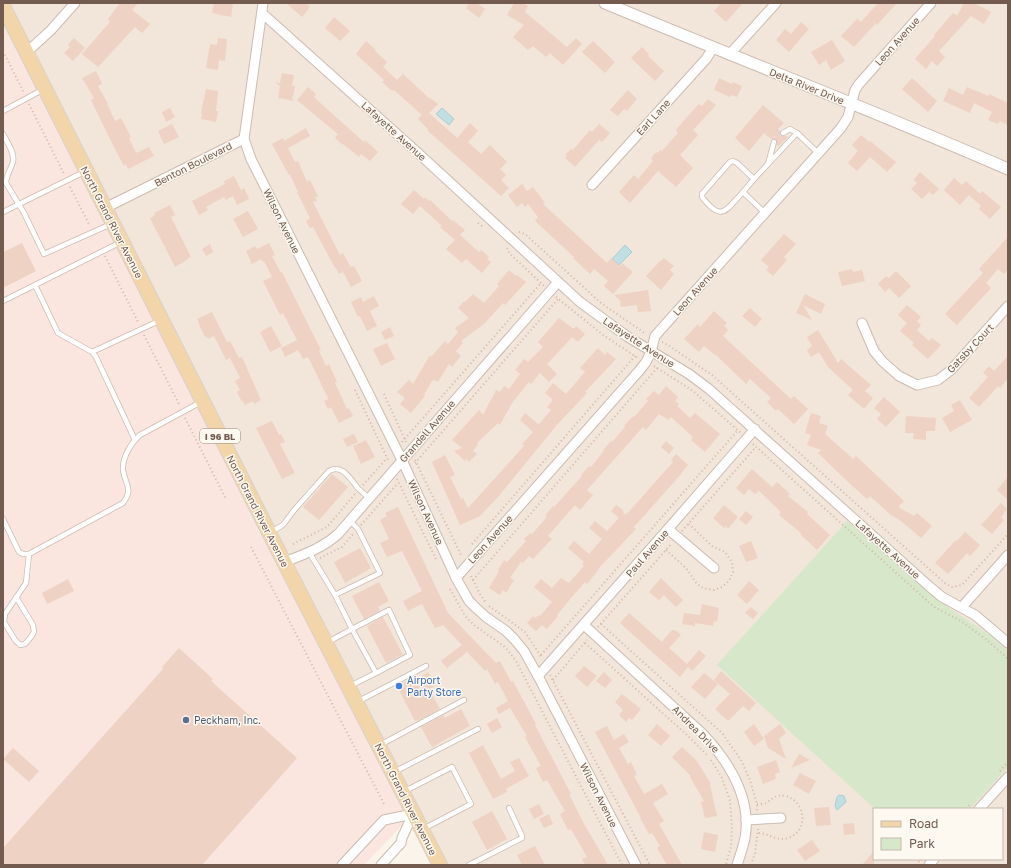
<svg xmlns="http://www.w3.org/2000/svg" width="1011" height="868" viewBox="0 0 1011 868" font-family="'Golos Text',sans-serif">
	<rect width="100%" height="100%" fill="#fbf4ea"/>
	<g fill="#f2e5d9" fill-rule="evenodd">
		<path d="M3,3h591l414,169v693h-568zM874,809h128v50h-128z"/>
		<path d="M605,3h403v167z"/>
	</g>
	<path fill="#fae6df" d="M3,19l410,795 -49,51h-361z"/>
	<path fill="#d7e7c9" d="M847,521l99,85 41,27 21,18v116l-38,42h-95l-158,-144z"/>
	<g fill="#c0dfe3" stroke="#a7ced4">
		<path d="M442,108l12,11 -5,6 -13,-11z"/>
		<path d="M625,245l7,7 -13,13 -7,-6z"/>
		<path d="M839,795l5,1 2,6 -9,8 -2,-4 2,-9z"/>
	</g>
	<g fill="#eed3c4">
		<path d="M120,3h18l-6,7 18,14 -8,9 -7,-6 -37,40 -16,-13 28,-32 -2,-3z"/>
		<path d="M214,3h19l-2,14 -19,-4z"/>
		<path d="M286,3h20l4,4 -8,10z"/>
		<path d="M469,3h8l8,6 -6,9 -13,-10z"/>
		<path d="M514,3h9l5,3 -3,6 42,35 9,-9 6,6 -19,21 -13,-12 -4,4 -13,-11 -5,4 -15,-13 11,-12 -17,-10z"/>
		<path d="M721,3h22l-17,19 -12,-11z"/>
		<path d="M878,3h19l-20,22 -1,-2 -22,24 -13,-11 16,-17 4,3z"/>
		<path d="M964,3h10l17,9 -7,12 -13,-8 -32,35 6,6 -8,9 -5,-5 -6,8 -11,-10 20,-23 -1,-1 19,-22 4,3z"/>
		<path d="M334,17l16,14 -10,10 -15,-13z"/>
		<path d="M801,22l8,7 -20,23 -13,-12 9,-11 6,5z"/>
		<path d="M74,38l11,10 -12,13 -9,-8 6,-6 -2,-2z"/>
		<path d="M218,38l9,1 -2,22 -6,-1 -1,10 -12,-2 4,-24 7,1z"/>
		<path d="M832,40l13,21 -14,9 -5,-10 -7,5 -8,-13z"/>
		<path d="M366,41l10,9 -1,1 12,11 -4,5 14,13 6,-6 27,25v-1l8,6 -9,9 28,25 13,-15 8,8 -10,11 13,12 9,-9 17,17 -7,7 6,6 -5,5 8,8 -8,8 -74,-66 1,-1 -10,-10 4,-4 -28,-25 -2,1 -10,-9 2,-2 -28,-26z"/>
		<path d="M593,41l22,21 -10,11 -23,-21z"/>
		<path d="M642,47l7,7 -1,2 16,15 -9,10 -24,-23z"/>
		<path d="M96,71l6,13 -4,2 10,18h-1l8,17 6,-3 10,19 -2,1 7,15 13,-6 5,9 -26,13 -2,-5 -2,2 -14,-27 -19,-39 3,-2 -12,-20z"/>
		<path d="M282,73l12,2 -2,11h3l-2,11 -2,-2 3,6 -16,-3 2,-12 -5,-4 5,1z"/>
		<path d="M719,78l13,6 1,-2 9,4 -5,11 -5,-2 -2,2 -16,-7z"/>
		<path d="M912,78l25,23 -9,11 -26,-23z"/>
		<path d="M308,87l8,7 -2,3 4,4 46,41 1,-2 13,12 -8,9 -9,-7 -2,3 -16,-13v1l-8,-7 3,-4 -41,-34z"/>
		<path d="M967,87l21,9 1,-2 19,9v22l-8,-4 -2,3 -10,-4 4,-8 -18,-9 -4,10 -27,-12 6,-13 14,7z"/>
		<path d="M206,89l12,2 -2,20h2l-2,11 -15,-3 1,-5 -1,-1z"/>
		<path d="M628,90l9,9 -10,12 -3,-2 -6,7 -8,-6z"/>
		<path d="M708,99l8,6 -23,25 5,5 -18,20 13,13 -17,19 -18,-16 -28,32 -11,-11 15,-17 4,4 15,-18 -2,-3 5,-6 2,1 2,-3 2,1 16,-18 -2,-3 11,-13 12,-13 3,2z"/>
		<path d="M763,105l21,18 -6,6 2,2v3l1,2h5l2,1 -9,9 -2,-1 -1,-6h-5l-7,-6 -15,18 -14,-13z"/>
		<path d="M170,108l5,9 -9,5 -4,-10z"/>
		<path d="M172,124l7,13 -15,7 -6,-13z"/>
		<path d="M599,124l11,9 -8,9 -3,-2 -24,27 -10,-9 2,-3 -1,-1 5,-5 2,1 17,-20 2,2z"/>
		<path d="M306,128l4,8 -22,12 7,14 3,-1 9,21 3,-2 8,16 -3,2 2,3 -4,1 27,53 3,-2 7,13 2,1 2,-1 8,15 -11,6 -8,-15 -4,2 -3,-6h-1l-22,-41 -3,1 -4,-7 4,-3 -13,-26h1l-8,-18 -1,1 -17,-31 11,-6 1,3z"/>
		<path d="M861,135l8,7 1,-1 26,21 -9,10 -17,-15 -13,14 -9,-8 10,-12 -6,-6z"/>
		<path d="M920,172l19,17 -6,6 -4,-3 -7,7 -11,-10 6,-6 -3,-4z"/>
		<path d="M234,176l7,14 3,-2 5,11 -12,6 -4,-9 -7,4 -2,-3 -18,10 2,3 -9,5 -7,-14 33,-17 -1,-3z"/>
		<path d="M954,178l8,7 4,-4 14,13 2,-3 19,16 -11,12 -11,-10 2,-3 -12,-11 -9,10 -16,-15z"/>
		<path d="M522,184l5,7 6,-4 12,16 -2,1 64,59 4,-5 9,8 2,-3 11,9 -20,22 -9,-8 4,-5 -14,-12 -4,5 -17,-16 1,-1 -39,-36 3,-4 -10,-13 -3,3 -3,-4 -5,4 -9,-12z"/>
		<path d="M414,190l10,9 1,-2 4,4 1,-1 22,21 1,-1 12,10 -5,5 19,17 2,-2 8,7 -2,2 4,3 -9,11 -16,-14 -4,4 -16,-14 9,-9 -15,-13 2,-1 -22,-20 -7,8 -12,-10z"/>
		<path d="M170,205l5,10 -4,2 20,40 -4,2v1l-12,7 -25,-49 5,-3 -1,-2z"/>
		<path d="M248,211l10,18 -15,8 -10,-18z"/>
		<path d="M784,234l12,10 -12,13 3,3 -14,16 -7,-6 3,-3 -8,-7z"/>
		<path d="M1008,237v32l-4,5 -6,-5 -12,14 5,5 -34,37 -12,-11 38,-41 -4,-4z"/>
		<path d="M22,243l14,28 -33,17v-36z"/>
		<path d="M269,243l6,12 -3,1 9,17 1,-1 39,78 -2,1 7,15 3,-2 8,18 -2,1 12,26 2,-1 4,8 -14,7 -8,-16 -3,2 -4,-8 4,-2v-1l-20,-41 -5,2 -5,-9 -13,7 -4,-9 16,-8 -14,-27 -3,2 -17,-34 9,-4 -8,-16 -2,1 -1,-3 -9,5 -6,-13 9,-5 2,3z"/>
		<path d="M210,244l3,8 -7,4 -4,-7z"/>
		<path d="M664,258l10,8 -4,4 4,4 -13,16 -15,-14 14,-15h1z"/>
		<path d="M852,269l1,3 9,-2 3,11 -23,5 -4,-14z"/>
		<path d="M509,270l7,6 1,-1 9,7 -21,23 -2,-2 -19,21 -23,17 2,2 -7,8 5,5 -9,11 -3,-3 -11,18 -4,-2 -2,1 -8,14 1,1 -14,17 -11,-9 5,-6 -8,-6 12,-12 4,4 17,-29 1,2 14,-16 3,3 10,-12 -3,-4 14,-10 -11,-10 6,-7 1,1 8,-8 11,9 15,-17 -2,-2z"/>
		<path d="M896,271l15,15 -12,12 -10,-10 -4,4 -7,-8 8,-8 3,2z"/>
		<path d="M648,290l3,21 -13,1 -1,-7 -16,2 -1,-7 -6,-5z"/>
		<path d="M805,294l20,10 -4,10 -18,-9 9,15 -16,-7z"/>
		<path d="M374,296l5,10 -9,5 7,15 -10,5 -7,-15 -2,1 -7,-15 10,-5 2,5z"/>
		<path d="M907,305l14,12 -4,4 4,4 -4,5 12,11 3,-3 9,7 -13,14 -16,-14 2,-2 -14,-12 7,-8 -9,-8z"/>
		<path d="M750,308l12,11 -7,8 -13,-11z"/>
		<path d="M714,311l13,12 -3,3 4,4 -5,6 68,63 3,-3 14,13 -14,15 -16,-15 -2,2 -9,-9 4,-4 -21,-19 -4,5 -30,-29h-1l-11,-9 -5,6 -15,-13 14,-15 2,3z"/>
		<path d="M212,312l15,30 3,-1 9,17 3,-1 19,43 -7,4 -1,-3 -8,4 -2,-4 -1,1 -5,-10 3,-2 -5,-9 5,-3 -10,-20 -4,2 -12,-24 -6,3 -2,-3 -1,1 -7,-15h1l-2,-3z"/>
		<path d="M559,318l15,11 2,-3 9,8 -7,8 -6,-5 -10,11 -15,16 10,10 -8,8 -9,-9 -9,11 -2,-2 -17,21 -12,22 -2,-2 -21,20 1,1 -5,7 4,3 -8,8 -3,-3 -1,2 -11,-10 8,-3 -10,-8 27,-30 4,5 13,-25 4,2 4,-6 5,3 11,-15 -5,-4 9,-11 4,3 15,-15 -5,-5z"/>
		<path d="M271,326l11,20 -12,6 -10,-20z"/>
		<path d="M390,327l4,9 -9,4 -4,-8z"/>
		<path d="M818,330l20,33 3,-4 30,26 -6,6 8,7 -9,11 -16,-14 5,-5 -25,-23 -9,-15 -8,5 -4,-7 5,-4 -5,-9z"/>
		<path d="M387,343l8,16 -14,7 -8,-17z"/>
		<path d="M598,348l7,7 2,-3 9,7 -31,33 2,1 -31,33 -58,71 -18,19 -20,9 -28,-63 13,-7 10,20 -5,2 11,22 2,-1 5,10 56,-62 -2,-2 11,-12 -13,-12 5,-7 13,11 2,-1 11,-13 -4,-3 6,-7 -8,-7 8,-10 13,11 19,-22 -5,-4z"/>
		<path d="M1008,356v22l-8,10 -2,-2 -19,21 -10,-9 19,-21 -5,-4 6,-7 5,5z"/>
		<path d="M666,386l12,11 -3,4 4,3 -2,2 13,12 5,-5 25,21 -15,18 -14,-12 2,-3 -22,-20 -2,3 -10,-6 -13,16 -3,-3 -56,63 6,5 -13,15 -5,-5 -27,31 4,3 -19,20 -4,-3 -6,7 -2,-1 -11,16 4,2 -8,13 -3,-3 -3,5 -11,-7 10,-17 -1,-1 6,-10 3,2 19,-21 -2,-2 6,-6 2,1 15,-17 -2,-1 8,-10 1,1 28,-31 -1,-1 8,-9 2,1 13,-16 -1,-1 8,-9 1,1 13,-15 -1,-1 8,-9 3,-1 13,-15 -2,-2 8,-8 5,4z"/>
		<path d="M884,397l16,15 -14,15 -9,-8 4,-5 -7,-6z"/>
		<path d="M960,400l12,20 -22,12 -8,-14 12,-7 -3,-6z"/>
		<path d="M811,413l10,3 -2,7 9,3 -3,8 28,25 3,-3 48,45 -6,6 16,9 3,-3 15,13 -11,12 -20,-17 -10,-6 -21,-19 -3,3 -20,-18 -29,-28 3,-3 -14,-5 4,-10 -6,-2z"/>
		<path d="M906,416l30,2 -1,13h-9v9l-13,-1 1,-6h-9z"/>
		<path d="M272,421l7,14 2,-1 4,8 -5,2 15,29 -13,6 -26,-51z"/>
		<path d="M354,434l4,8 -11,5 -4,-8z"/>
		<path d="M366,440l9,17 -14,7 -8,-18z"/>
		<path d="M666,441l8,7 -5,6 -8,-7z"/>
		<path d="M676,454l12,11 -7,8h1l-48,54 2,2 -38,40h1l-12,15 -2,-2 -14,16 -14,17 1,1 -11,13 -5,-4 -6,6 -9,-8 6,-7 2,2 4,-3 1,1 12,-14 -18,-15 7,-8 11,9 9,-10 8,5 15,-17 -2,-2 2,-2 -16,-14 6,-7 15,13 13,-15 -13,-11 6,-7 12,10 12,-13 -8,-7 5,-6 7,5 1,5 2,-2 1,1 46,-52 -2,-2z"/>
		<path d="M752,469l20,18 5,-5 13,12 -2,2 20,16 -1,2 23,21 -13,15 -17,-16 1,-1 -22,-18 2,-3 -22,-21 -4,3 -6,-5 -5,6 -8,-7z"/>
		<path d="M332,474l16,13 -29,33 -16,-13z"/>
		<path d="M1008,477v23l-11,-10z"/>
		<path d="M1001,503l6,6 -6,8 3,3 -12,14 -11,-9z"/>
		<path d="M724,505l14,12 -10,12 -2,-3 -2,2 -11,-10z"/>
		<path d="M398,507l50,106 48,50 4,-2 11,21 2,-1 23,43 -1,1 36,69h-2l14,28 25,43h-23l-3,-6 5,-2 -16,-28 -3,1 -8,-16 5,-3 -18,-31 -4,2 -7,-14 5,-2 -16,-29 2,-1 -17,-28 -11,6 -3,-6 12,-7 -10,-19 -3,2 -8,-15 -2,2 -18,-19 -20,16 -6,-7 21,-16 -19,-20 -8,3 -13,-24 -14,7 -5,-10 19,-10 -20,-40 -15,6 -7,-14 9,-4 -9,-19 7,-4 -2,-3z"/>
		<path d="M746,511l7,6 -7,8 -7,-6z"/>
		<path d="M965,532l15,13 -10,11 -3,-3 -19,21 -13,-11 21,-23 1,1z"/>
		<path d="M751,541l7,17 -12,4 -7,-16z"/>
		<path d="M360,548l11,20 -26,15 -11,-21z"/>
		<path d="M661,578l22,22 -7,7 -12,-12 -5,5 -10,-8z"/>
		<path d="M68,579l6,12 -27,13 -5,-11z"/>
		<path d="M749,581l10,9 -12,14 -10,-9z"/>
		<path d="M379,582l10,19 -11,6 2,4 -16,8 -12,-23z"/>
		<path d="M702,604l17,4 -2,14 -3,-1 -1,5 -18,-3v3l-13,-2 2,-11 16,2z"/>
		<path d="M751,607l7,6 -5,6 -8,-6z"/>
		<path d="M629,613l33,29 10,-12h3l6,5 -12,13 18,16 12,-14 7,6 -14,15 -4,-4 -8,10 -60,-54z"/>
		<path d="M383,617l20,38 -17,8 -19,-37z"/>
		<path d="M179,648l34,31 -2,2 86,77 -95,107h-199v-17l160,-179 -1,-2z"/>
		<path d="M584,666l13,10 -10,11 -12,-11z"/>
		<path d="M721,671l35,32 -7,8 -6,-5 -15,15 -13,-12 15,-15 -16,-14z"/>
		<path d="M428,672l7,14 -6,3 11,20 -23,12v-1l-2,1 -18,-35 20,-10 1,2z"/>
		<path d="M604,672l8,8 -7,8 -9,-7z"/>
		<path d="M704,673l14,11 -13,15 -14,-12z"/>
		<path d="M622,694l19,15 -9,11 -3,-2 -3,4 -7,-7 4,-5 -8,-8z"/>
		<path d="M461,709l9,17 -38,21 -11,-20 22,-12 2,3z"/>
		<path d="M497,718l5,9 -10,6 -5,-9z"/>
		<path d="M657,724l13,12 -9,10 -13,-11z"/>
		<path d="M754,724l10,15 -10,7 -10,-14z"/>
		<path d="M780,724l6,9 -7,6 7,20 -18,-11 -4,-12z"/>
		<path d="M607,726l7,14 10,-6 5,8 -10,6 9,16 3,-2 6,13 -3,1 10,18 18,-10 6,10 -15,9 11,18 -5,3 23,41h-15l-10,-17 3,-2 -8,-13 -3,1 -9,-16h1l-46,-86z"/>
		<path d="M483,745l18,34 14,-8 -5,-9 9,-4 10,18 -23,13 1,3 -14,7 -24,-46z"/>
		<path d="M682,747l15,14 14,23 -1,1 7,31 -12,2 -4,-16 3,-1 -14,-24 1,-1 -19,-19z"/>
		<path d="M13,748l26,23 -10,11 -26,-23z"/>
		<path d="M799,754l11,6 -19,8z"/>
		<path d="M776,760l4,12 -5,2 1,5 -13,5 -6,-17z"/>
		<path d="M800,773l16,8 -7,13 -16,-9z"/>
		<path d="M539,804l5,10 -10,5 -5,-10z"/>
		<path d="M829,807l2,18 -15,1 -2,-18z"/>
		<path d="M492,811l15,28 -20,11 -15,-28z"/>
		<path d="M549,814l4,10 -9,4 -5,-9z"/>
		<path d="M854,823l1,11 -11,1 -1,-11z"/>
		<path d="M704,832l14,3 -3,17 -14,-3z"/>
		<path d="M812,840l8,11 -15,10 -8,-11z"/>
		<path d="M535,846l10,19h-23l-5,-10z"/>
		<path d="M874,851v14h-12z"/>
	</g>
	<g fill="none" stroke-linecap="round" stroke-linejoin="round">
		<g stroke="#ccbcb1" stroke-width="6">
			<g id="service">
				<path d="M3,111l41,-22"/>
				<path d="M783,133l7,-4 7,4 21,20"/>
				<path d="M3,134c4,8 12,19 10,28 -2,7 -7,13 -7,21l18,30 20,41 67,-30"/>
				<path d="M774,142l-6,22 29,-31"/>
				<path d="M754,179l14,-15"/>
				<path d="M743,192l11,-13 -17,-16 -4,-2 -3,1 -28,32v3c20,26 24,13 41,-5l22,21"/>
				<path d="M3,212l81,-40"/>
				<path d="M35,285l23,48 34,19 4,5 39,83"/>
				<path d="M3,301l118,-59"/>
				<path d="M92,352l69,-32"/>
				<path d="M3,519l16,33 4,2h6l94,-51c11,-15 2,-18 0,-33 -1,-12 8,-27 17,-35l61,-33"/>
				<path d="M271,532l12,-7 12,-16 34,-38c13,-7 20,6 28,16 3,4 8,7 12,11"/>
				<path d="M309,552l26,43 45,-22 -22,-44 -8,-8"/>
				<path d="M16,597l17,28 1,7 -3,5 -6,7 -5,1 -5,-5 -11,-18 1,-8 21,-31 3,-29"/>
				<path d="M328,642l24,-13 -17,-34"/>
				<path d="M350,686l26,-13 -24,-44 37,-19 21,45 -34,18"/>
				<path d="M357,702l69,-36"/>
				<path d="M380,745l84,-45"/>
				<path d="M394,772l84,-43"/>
				<path d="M403,792l49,-25 19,37 -48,25"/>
				<path d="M469,865l53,-27v-2l-13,-28"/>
			</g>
		</g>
		<g stroke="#ccbcb1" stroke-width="11">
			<g id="minor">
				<path d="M263,3l-19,136 7,20 151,301 54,118 13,23 7,7 10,9 20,14 9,9 9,11 14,25 98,189"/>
				<path d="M262,13l155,139 163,150 48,35 61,37 20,15 221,198 12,10 33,18 33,28"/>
				<path d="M27,52l24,-22 24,-27"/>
				<path d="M729,55l47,-52"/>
				<path d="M592,185l114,-126 7,-11"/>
				<path d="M105,208l139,-69"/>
				<path d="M862,323l12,28 8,10 17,15 18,9 21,-5 13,-10 57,-64"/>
				<path d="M668,529l46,39"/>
				<path d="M284,562c19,-7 41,-15 55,-29l219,-251"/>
				<path d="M456,578l183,-207 7,-9 5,-10 4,-16 186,-208 7,-11 7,-27 4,-6 72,-81"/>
				<path d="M962,607l46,-52"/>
				<path d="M584,625l119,109c26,28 49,64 42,104 -2,9 -5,18 -8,27"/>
				<path d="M538,676l130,-147 87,-100"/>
				<path d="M979,809l29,-32"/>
				<path d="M746,820l35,-2"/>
				<path d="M342,865l42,-45 29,-6"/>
				<path d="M381,865l20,-22 1,-5 11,-24"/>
				<path d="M929,865l5,-6"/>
			</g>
		</g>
		<g stroke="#ccbcb1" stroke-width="13">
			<path id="tertiary" d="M605,3c134,56 270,108 403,166"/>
		</g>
		<g stroke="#d8d1ce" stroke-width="16">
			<path id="primary" d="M3,6l281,556 156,303"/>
		</g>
		<g stroke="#d3b6a7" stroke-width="2" stroke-dasharray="1 3" stroke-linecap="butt">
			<path d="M3,51l21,42"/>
			<path d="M29,104l35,70"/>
			<path d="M70,187l20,39"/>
			<path d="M478,223l6,5"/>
			<path d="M519,232l6,2 76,69 45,31"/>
			<path d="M507,248l3,6 34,32"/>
			<path d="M105,256l34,68"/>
			<path d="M556,297l47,38 35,23"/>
			<path d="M144,335l36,71"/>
			<path d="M662,342l6,3 44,30 234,209 6,3 10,-2 46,-51"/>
			<path d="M654,366l39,25 48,42"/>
			<path d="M355,390l34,72"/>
			<path d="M384,394l22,48"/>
			<path d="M185,418l41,81"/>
			<path d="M402,442l139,-159"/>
			<path d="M753,444l181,163 27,14 26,19 21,19"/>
			<path d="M415,460l47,97"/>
			<path d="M415,463l143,-164"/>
			<path d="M397,479l40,82"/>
			<path d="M363,485l24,-27"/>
			<path d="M361,525l37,-42"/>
			<path d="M682,531l74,-84"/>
			<path d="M293,544l34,-17 28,-33"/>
			<path d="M472,544l163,-188"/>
			<path d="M251,547l133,257"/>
			<path d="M666,550l20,18 11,16 6,4 11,2 8,-3 7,-6 4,-9 -1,-10 -7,-10 -13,-6 -23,-22"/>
			<path d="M320,558l22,-11 11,-13"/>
			<path d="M471,576l9,18 6,9"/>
			<path d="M473,580l184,-212"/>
			<path d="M450,589l15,27 9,9 31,22 11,14 106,204"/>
			<path d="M489,606l36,26 17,26"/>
			<path d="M601,624l121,109 19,27 9,20 7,24v7"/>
			<path d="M598,627l74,-84"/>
			<path d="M585,643l103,93 19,19"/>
			<path d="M541,655l197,-225"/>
			<path d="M550,675l100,190"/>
			<path d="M553,680l34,-40"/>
			<path d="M711,760l11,18 8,23 2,27 -1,18 -5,19"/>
			<path d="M1000,771l8,-9"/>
			<path d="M757,804c2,0 7,0 9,-1 7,-4 9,-9 20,-7 20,6 23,35 2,42 -12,4 -19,-5 -30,-5"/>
			<path d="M966,809l4,-5"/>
			<path d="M751,865l4,-12 3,-24"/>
			<path d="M916,865l4,-5"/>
		</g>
		<use href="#service" stroke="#fff" stroke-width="4.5"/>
		<use href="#minor" stroke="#fff" stroke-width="9"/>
		<use href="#tertiary" stroke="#fff" stroke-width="11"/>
		<use href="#primary" stroke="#f2d5a9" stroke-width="14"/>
	</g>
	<circle fill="#3f7fe0" stroke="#fdf8f0" stroke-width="1.5" cx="399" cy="686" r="4"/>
	<circle fill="#5c6f8a" stroke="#fdf8f0" stroke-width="1.5" cx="186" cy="720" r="4"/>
	<g text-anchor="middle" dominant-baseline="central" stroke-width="3" stroke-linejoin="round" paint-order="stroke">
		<rect fill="#fdf8f0" stroke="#9c8a80" stroke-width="1" x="200" y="429" width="40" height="14" rx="3"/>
		<g font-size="9" font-weight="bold" fill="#735b50">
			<text x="220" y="436">I 96 BL</text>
		</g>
		<g font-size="10" fill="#735b50" stroke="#fdf8f0">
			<text transform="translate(897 41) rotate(-48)">Leon Avenue</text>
			<text transform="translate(807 86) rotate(22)">Delta River Drive</text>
			<text transform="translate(653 117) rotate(-48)">Earl Lane</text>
			<text transform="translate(394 131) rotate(42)">Lafayette Avenue</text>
			<text transform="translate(193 164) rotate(-27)">Benton Boulevard</text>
			<text transform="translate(282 221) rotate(64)">Wilson Avenue</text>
			<text transform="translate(112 222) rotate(63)">North Grand River Avenue</text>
			<text transform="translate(695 291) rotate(-48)">Leon Avenue</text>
			<text transform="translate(639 342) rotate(33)">Lafayette Avenue</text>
			<text transform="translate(970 348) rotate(-47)">Gatsby Court</text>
			<text transform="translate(427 431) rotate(-49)">Grandell Avenue</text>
			<text transform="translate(258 511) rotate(63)">North Grand River Avenue</text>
			<text transform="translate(426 512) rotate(65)">Wilson Avenue</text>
			<text transform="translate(490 539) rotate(-48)">Leon Avenue</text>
			<text transform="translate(888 549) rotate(42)">Lafayette Avenue</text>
			<text transform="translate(647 553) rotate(-49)">Paul Avenue</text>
			<text transform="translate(696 729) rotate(45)">Andrea Drive</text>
			<text transform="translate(599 795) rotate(63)">Wilson Avenue</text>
			<text transform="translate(406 799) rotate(63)">North Grand River Avenue</text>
		</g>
		<g font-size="10" fill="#366cbe" stroke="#fdf8f0" text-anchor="start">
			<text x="407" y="680">Airport<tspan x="407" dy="12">Party Store</tspan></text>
		</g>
		<g font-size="10" fill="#4e5e75" stroke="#fdf8f0" text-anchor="start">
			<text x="194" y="720">Peckham, Inc.</text>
		</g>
	</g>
	<rect width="1011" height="868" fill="none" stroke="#735b50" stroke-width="8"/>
	<rect x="873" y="808" width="130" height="52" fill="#fdf8f0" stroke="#c6b9b0"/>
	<rect x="881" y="821" width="20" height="6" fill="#f2d5a9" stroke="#c6b9b0"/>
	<text x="909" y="828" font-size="12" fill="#735b50">Road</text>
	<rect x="881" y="838" width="20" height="12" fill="#d7e7c9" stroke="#c6b9b0"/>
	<text x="909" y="848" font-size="12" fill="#735b50">Park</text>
</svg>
